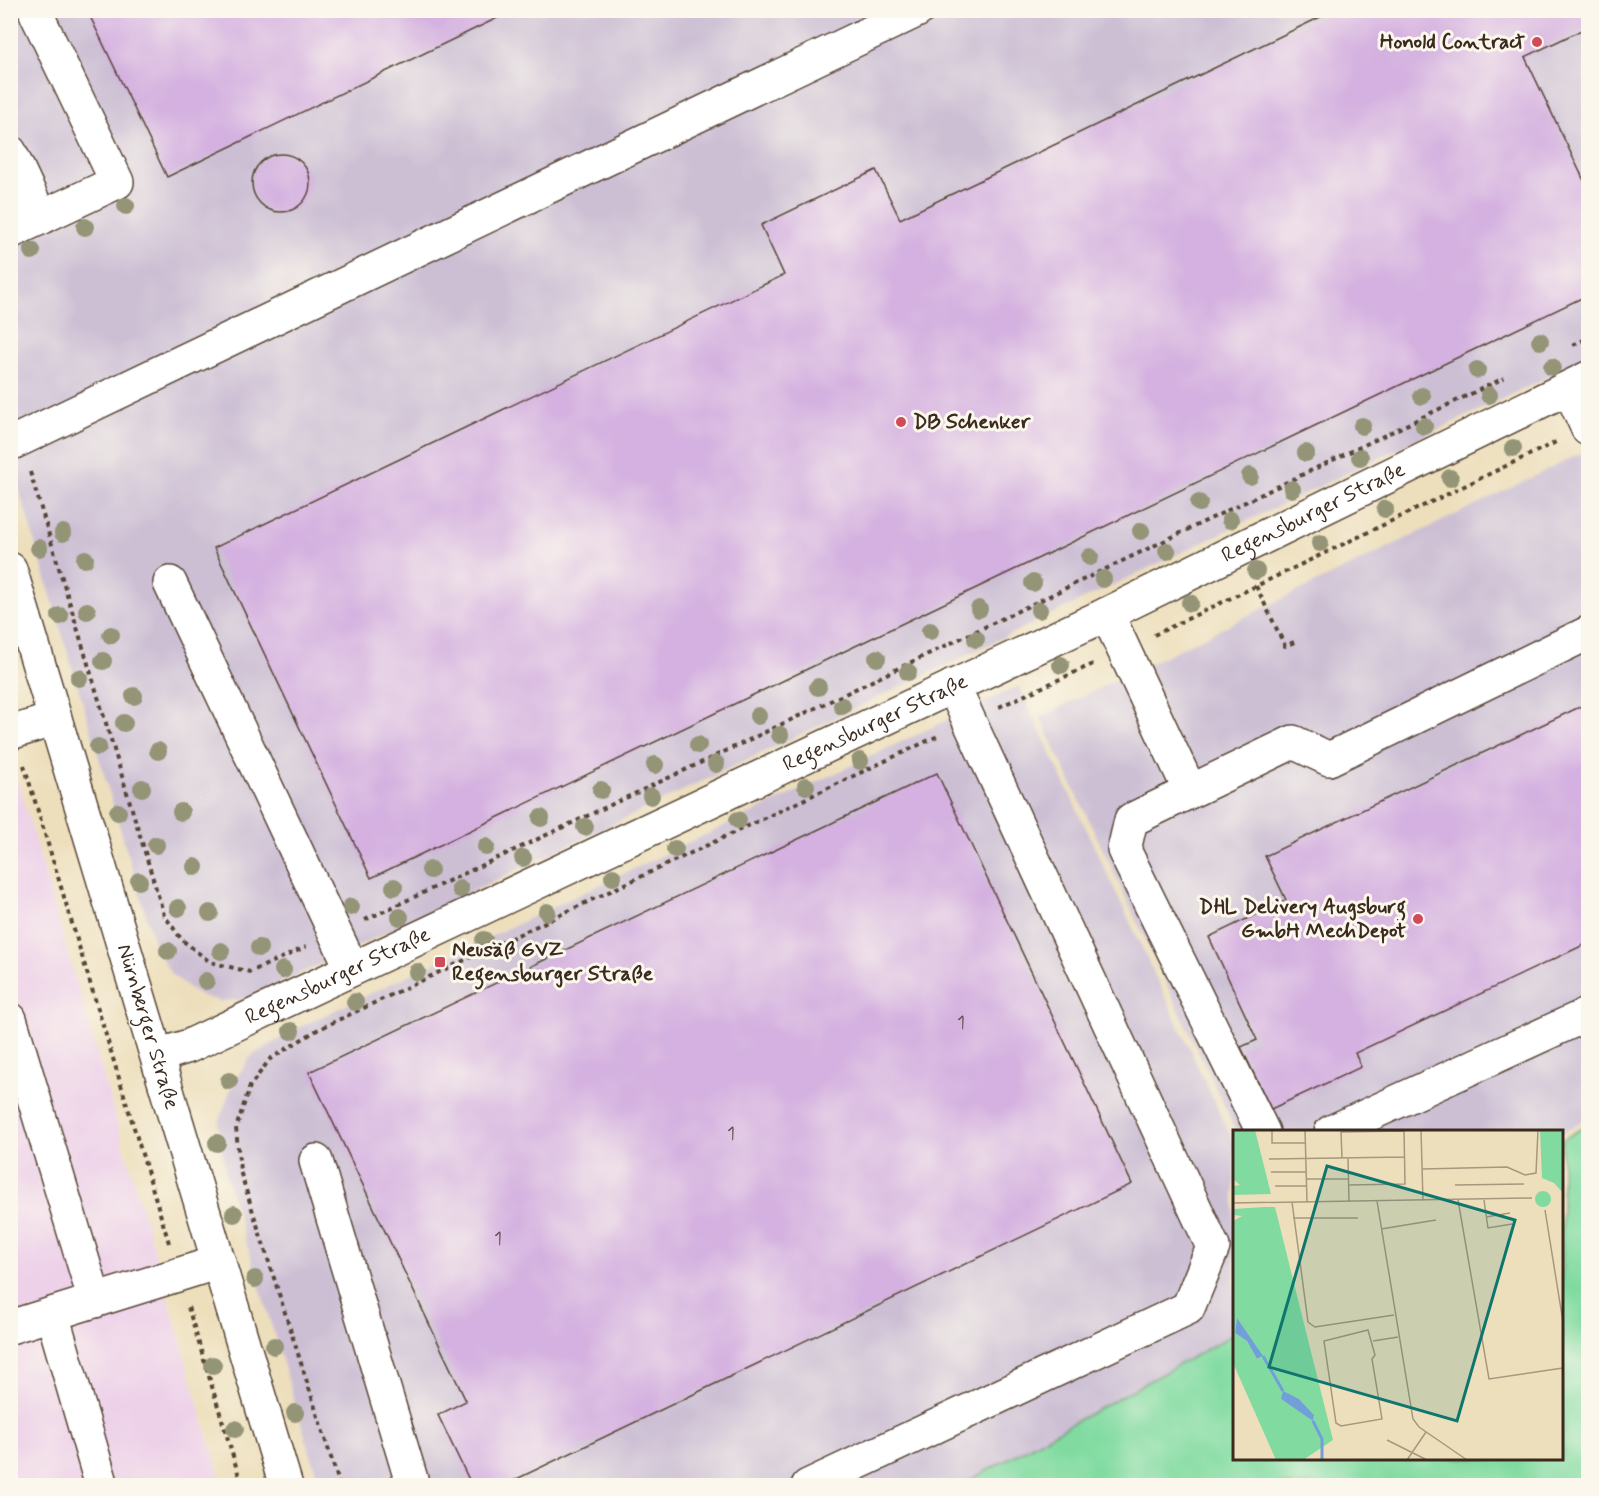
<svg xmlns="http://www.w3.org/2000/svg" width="1599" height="1496" viewBox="0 0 1599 1496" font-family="Mynerve,sans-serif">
	<rect width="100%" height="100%" fill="#fbf7ec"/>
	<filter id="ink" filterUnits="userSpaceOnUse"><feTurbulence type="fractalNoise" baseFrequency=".0167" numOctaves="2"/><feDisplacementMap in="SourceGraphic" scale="12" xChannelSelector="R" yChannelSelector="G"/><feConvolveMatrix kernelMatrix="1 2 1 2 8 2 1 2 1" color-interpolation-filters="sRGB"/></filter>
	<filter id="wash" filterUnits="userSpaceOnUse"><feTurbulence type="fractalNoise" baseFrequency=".008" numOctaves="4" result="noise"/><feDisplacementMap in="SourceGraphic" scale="24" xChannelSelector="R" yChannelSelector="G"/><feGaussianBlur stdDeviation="1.35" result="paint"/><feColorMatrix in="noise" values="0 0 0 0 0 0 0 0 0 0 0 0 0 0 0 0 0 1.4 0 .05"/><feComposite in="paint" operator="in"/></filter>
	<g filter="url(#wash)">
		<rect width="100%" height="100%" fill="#eddfbc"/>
		<path fill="#edd1e9" d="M10,758l10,30 202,697h-211z"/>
		<g fill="#ccbfd4">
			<path d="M10,11h1578v347l-1341,641 -27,2 -22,-6 -27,-21 -15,-25 -145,-487z"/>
			<path d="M1588,450v667l-26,16v-1l-326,-1 -196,-414z"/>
			<path d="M1019,686l215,457v191l-273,151h-641l-94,-309 -8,-52 15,-41 19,-28 48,-28z"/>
		</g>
		<path fill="#81dba1" stroke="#5e8260" stroke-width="1.5" d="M1588,1124v361h-627l273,-151v124h328v-318z"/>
		<g id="blocks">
			<g fill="#d4b1e0">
				<path d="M87,10h427l-347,167z"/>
				<path d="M1335,10h253v17l-63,30 63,132v106l-1217,583 -157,-330 570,-273 -23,-50 115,-55 24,49z"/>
				<circle cx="281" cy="183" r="29"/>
				<path d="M1588,703v240l-233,110 6,14 -90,42 -30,-62 16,-7 -48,-103 77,-37 -21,-44z"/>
				<path d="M937,773l195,411 -630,302h-30l-34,-71 28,-14 -157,-329z"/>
			</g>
		</g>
	</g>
	<g filter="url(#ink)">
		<use href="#blocks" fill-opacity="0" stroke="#564536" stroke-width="1.5"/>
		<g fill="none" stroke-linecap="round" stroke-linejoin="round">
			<g stroke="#564536" stroke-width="36">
				<g id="minor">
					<path d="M10,152l31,66"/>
					<path d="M10,232l107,-50 -81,-169"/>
					<path d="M1569,388l19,41"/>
					<path d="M10,444l908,-434"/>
					<path id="s1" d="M10,569l276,917"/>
					<path d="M170,583l182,386"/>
					<path d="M1107,614l83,177"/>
					<path d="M10,733l45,-14"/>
					<path d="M10,1019l85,282"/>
					<path id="s2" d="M157,1056l32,-10 918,-432 481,-236"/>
					<path d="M1263,1132l-139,-282 7,-30 162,-78 36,17 259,-126"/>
					<path d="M1331,1132l257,-118"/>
					<path d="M316,1161l97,325"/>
					<path d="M52,1314l50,172"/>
					<path d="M10,1327l209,-65"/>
					<path d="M808,1486l380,-178 25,-61 -260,-561"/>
				</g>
			</g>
			<g stroke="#564536" stroke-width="4" stroke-dasharray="4.5 4.5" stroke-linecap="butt">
				<path d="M1573,345l15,-7"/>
				<path d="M30,472l134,443 18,25 28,22 40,10 56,-25"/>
				<path d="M1256,586l29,60 12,-5"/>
				<path d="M1154,635l404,-194"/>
				<path d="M999,707l94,-43"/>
				<path d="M24,765l145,478"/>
				<path d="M365,920l365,-171 774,-371"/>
				<path d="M188,1307l54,179"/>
				<path d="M340,1486l-100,-315 -4,-43 14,-42 20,-27 47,-29 623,-295"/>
			</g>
			<use href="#minor" stroke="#fff" stroke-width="33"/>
		</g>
		<g fill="#949477">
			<circle cx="126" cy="206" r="9"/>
			<circle cx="85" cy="227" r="9"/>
			<circle cx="32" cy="251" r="9"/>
			<circle cx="1540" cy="341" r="9"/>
			<circle cx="1552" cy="367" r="9"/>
			<circle cx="1477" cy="370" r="9"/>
			<circle cx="1489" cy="395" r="9"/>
			<circle cx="1422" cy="396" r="9"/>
			<circle cx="1362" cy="426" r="9"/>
			<circle cx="1424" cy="426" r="9"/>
			<circle cx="1513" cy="448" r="9"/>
			<circle cx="1306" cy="453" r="9"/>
			<circle cx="1360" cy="457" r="9"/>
			<circle cx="1250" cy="476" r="9"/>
			<circle cx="1450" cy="478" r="9"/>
			<circle cx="1292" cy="489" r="9"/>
			<circle cx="1199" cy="503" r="9"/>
			<circle cx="1385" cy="509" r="9"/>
			<circle cx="1230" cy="520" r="9"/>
			<circle cx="1141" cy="531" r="9"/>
			<circle cx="63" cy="533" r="9"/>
			<circle cx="1320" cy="543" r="9"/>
			<circle cx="39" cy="548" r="9"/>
			<circle cx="1167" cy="551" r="9"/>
			<circle cx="1090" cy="557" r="9"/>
			<circle cx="85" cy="559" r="9"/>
			<circle cx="1256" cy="571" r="9"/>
			<circle cx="1103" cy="579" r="9"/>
			<circle cx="1033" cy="583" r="9"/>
			<circle cx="1190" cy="603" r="9"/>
			<circle cx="979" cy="609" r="9"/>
			<circle cx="1039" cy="610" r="9"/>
			<circle cx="87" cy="611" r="9"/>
			<circle cx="60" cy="616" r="9"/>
			<circle cx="930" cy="631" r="9"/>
			<circle cx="111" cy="635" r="9"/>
			<circle cx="976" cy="639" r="9"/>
			<circle cx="877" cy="658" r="9"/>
			<circle cx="103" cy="661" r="9"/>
			<circle cx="1061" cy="665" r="9"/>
			<circle cx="908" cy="672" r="9"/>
			<circle cx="79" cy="678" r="9"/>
			<circle cx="818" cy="687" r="9"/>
			<circle cx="134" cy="696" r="9"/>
			<circle cx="842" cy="706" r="9"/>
			<circle cx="758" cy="716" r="9"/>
			<circle cx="124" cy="723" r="9"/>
			<circle cx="780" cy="735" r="9"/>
			<circle cx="698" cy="745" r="9"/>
			<circle cx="98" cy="747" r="9"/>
			<circle cx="158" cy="751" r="9"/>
			<circle cx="860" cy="761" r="9"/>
			<circle cx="716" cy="764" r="9"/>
			<circle cx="655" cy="765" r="9"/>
			<circle cx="806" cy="786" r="9"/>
			<circle cx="142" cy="788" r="9"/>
			<circle cx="601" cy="790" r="9"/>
			<circle cx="651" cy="796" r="9"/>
			<circle cx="118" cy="812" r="9"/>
			<circle cx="181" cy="812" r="9"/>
			<circle cx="541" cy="818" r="9"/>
			<circle cx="738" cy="820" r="9"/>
			<circle cx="585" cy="827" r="9"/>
			<circle cx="156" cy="845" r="9"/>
			<circle cx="486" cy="847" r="9"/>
			<circle cx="675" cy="849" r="9"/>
			<circle cx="523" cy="858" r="9"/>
			<circle cx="195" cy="867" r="9"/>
			<circle cx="430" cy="870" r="9"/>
			<circle cx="613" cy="877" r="9"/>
			<circle cx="139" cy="881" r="9"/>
			<circle cx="394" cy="887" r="9"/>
			<circle cx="460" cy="889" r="9"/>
			<circle cx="351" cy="907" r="9"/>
			<circle cx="178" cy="908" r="9"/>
			<circle cx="547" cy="912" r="9"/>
			<circle cx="210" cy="913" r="9"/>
			<circle cx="400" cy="917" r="9"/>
			<circle cx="484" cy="940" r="9"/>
			<circle cx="259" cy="948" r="9"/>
			<circle cx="168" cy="951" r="9"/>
			<circle cx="221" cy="951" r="9"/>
			<circle cx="283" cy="970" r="9"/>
			<circle cx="417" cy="972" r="9"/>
			<circle cx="206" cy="981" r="9"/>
			<circle cx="355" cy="1002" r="9"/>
			<circle cx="291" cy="1031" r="9"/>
			<circle cx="229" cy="1081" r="9"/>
			<circle cx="217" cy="1143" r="9"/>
			<circle cx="234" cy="1214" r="9"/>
			<circle cx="255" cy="1279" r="9"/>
			<circle cx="274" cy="1346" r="9"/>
			<circle cx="213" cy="1365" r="9"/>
			<circle cx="295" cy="1413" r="9"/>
			<circle cx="235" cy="1429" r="9"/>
		</g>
	</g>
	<g fill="#d1495b" stroke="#fbf7ec" stroke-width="2">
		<circle cx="1537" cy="42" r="6"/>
		<circle cx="901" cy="422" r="6"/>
		<circle cx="1418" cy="919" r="6"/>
		<rect x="434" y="956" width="12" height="12" rx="3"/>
	</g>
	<g text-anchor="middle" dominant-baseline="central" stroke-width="6" stroke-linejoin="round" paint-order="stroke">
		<g font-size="18" fill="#614c4e">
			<text x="961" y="1023">1</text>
			<text x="731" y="1134">1</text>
			<text x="498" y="1239">1</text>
		</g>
		<g font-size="21" font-weight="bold" fill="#3b2a1e" stroke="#fbf7ec" text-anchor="end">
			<text x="1525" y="42">Honold Contract</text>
			<text x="913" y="422" text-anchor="start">DB Schenker</text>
			<text x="1406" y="907">DHL Delivery Augsburg<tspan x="1406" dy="24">GmbH MechDepot</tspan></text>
			<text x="452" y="950" text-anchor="start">Neusäß GVZ<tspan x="452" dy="24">Regensburger Straße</tspan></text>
		</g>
		<g font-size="21" fill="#3b2a1e" stroke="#fbf7ec">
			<text stroke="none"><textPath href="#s2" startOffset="1278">Regensburger Straße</textPath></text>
			<text stroke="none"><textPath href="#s2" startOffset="792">Regensburger Straße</textPath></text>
			<text stroke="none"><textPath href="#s2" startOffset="198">Regensburger Straße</textPath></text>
			<text stroke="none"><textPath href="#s1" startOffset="478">Nürnberger Straße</textPath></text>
		</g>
	</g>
	<g transform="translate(1233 1130)">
		<rect width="330" height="330" fill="#eddfbc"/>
		<path d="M0,0h22l16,64 -38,1v-9l7,-1 -7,-6zM307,0h23v63l-9,-10 -12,-5zM302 69a8 8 0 1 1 16 0a8 8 0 1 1-16 0ZM31,77h11l58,233 -30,20h-27l-43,-97v-142l9,-5 -9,-1v-6zM4,189l25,37v1l-5,2 -10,-18 -12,-8zM55,265l11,4 15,16 -1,5 -32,-21z" fill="#81dba1" fill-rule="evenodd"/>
		<path d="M4,188l26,38 -6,3 -10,-18 -12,-8zM50,261l16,8 15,16 -1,6 -32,-22z" fill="#719fd9"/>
		<path fill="none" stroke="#719fd9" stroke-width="3" d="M30,226l20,35M80,291l9,18v21"/>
		<path fill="none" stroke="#a6977d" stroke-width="1.5" d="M39,0v13h34M72,0l2,72M188,0l2,71M109,28l-1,-26 63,-1M115,28l1,44M36,29l135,-2M189,39l85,-2 18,8 11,-2 2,-43M38,42h35M74,49h41M115,55l57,-1 -1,-54M222,55l69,-1M42,56h32M225,70l31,179 74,-11M251,70l4,28 24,-4M144,71l36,218 6,8 48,33M59,72l16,120 7,5 79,-12M0,73l299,-5M312,80l18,112M253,87l24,-4M60,88h65M148,99l55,-9M135,200l7,25 -3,4 10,60 -41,7 -5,-3 -12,-82zM140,211l25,-4M154,310l40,20M174,330l19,-28"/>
		<path fill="#0f766e" fill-opacity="0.15" stroke="#0f766e" stroke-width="3" d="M94,36l188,54 -58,201 -188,-54z"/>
		<rect width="330" height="330" fill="none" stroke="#3b2a1e" stroke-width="3"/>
	</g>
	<rect width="1599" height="1496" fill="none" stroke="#fbf7ec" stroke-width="36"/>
</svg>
